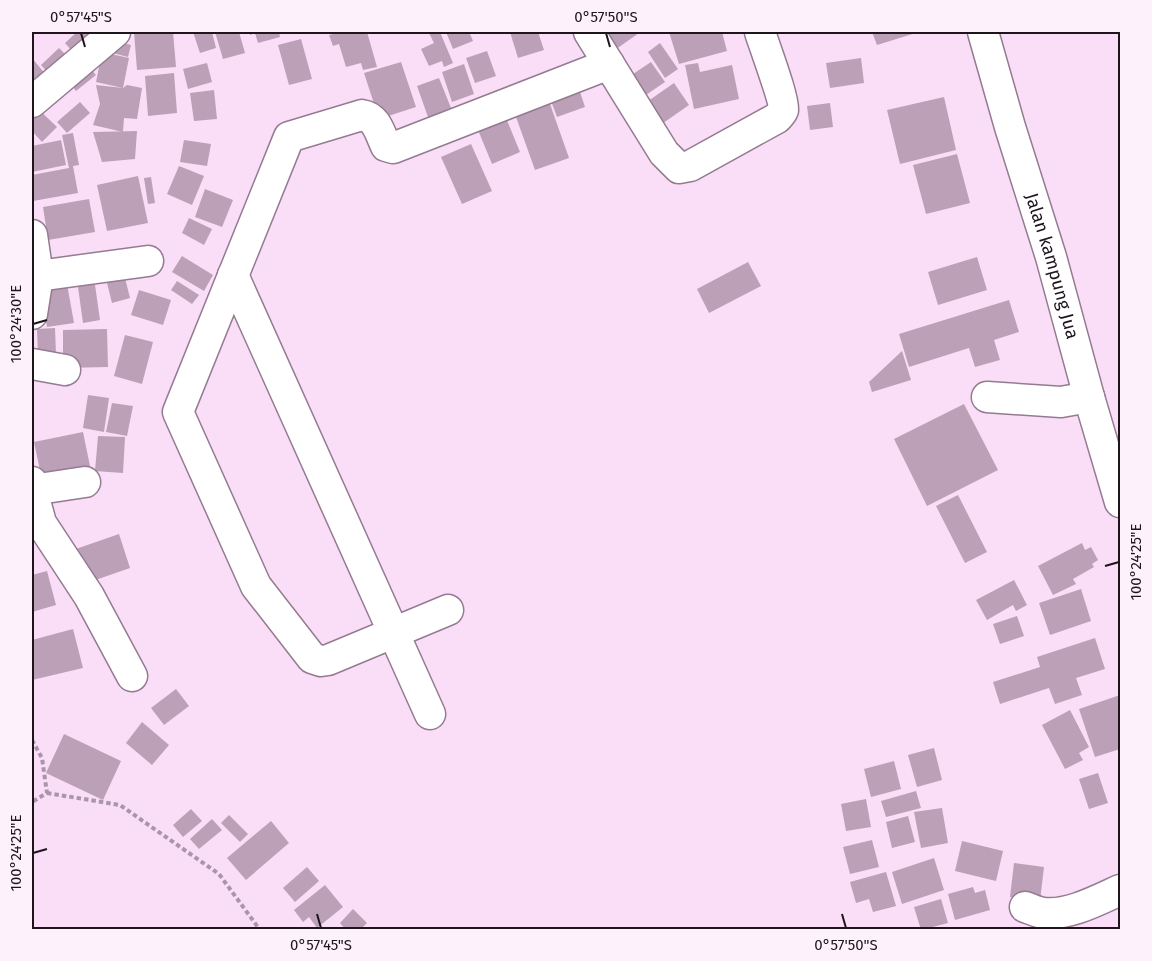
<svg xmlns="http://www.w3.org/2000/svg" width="1152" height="961" viewBox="0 0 1152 961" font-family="'Fira Sans',sans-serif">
	<rect width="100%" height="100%" fill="#fadef7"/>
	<g fill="#bba0b7">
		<path d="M77,32h10l9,9 -18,17 -13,-15z"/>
		<path d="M134,32h39l3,35 -39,3z"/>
		<path d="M193,32h19l4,16 -16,5z"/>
		<path d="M215,32h24l6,21 -22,6z"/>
		<path d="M249,32h30l1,5 -22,6 -3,-10 -5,2z"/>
		<path d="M340,32h27l10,35 -14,3 -2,-7 -15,4 -7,-23 -6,2 -4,-11z"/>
		<path d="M433,32h7l13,31 -9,4 -2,-6 -13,5 -8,-17 13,-6 -5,-10z"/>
		<path d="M446,32h31l-7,2 3,7 -20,8z"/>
		<path d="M510,32h28l6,18 -26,8z"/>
		<path d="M597,32h41l1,1 -30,21z"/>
		<path d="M669,32h53l5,19 -48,13z"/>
		<path d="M872,32h47l-42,13z"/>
		<path d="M108,39l23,6 -3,12 -23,-6z"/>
		<path d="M301,39l11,40 -23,6 -11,-40z"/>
		<path d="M660,43l18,26 -13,9 -17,-26z"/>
		<path d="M59,48l14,14 -19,18 -13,-15z"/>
		<path d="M487,51l9,25 -21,7 -9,-25z"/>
		<path d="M102,52l27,6 -6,30 4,-3 15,3 -5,31 -13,-1 -1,14 -30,-7 7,-21 -4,-19 27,3 -27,-6z"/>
		<path d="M32,58l19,23 -19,16z"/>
		<path d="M861,58l3,25 -34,5 -4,-25z"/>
		<path d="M401,62l15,45 -37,12 -15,-46z"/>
		<path d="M651,62l14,20 -28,19 -13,-21z"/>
		<path d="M207,63l5,19 -24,7 -5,-20z"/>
		<path d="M698,63l2,9 32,-7 7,34 -45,10 -9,-44z"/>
		<path d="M464,64l10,30 -22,8 -10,-30z"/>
		<path d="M89,67l7,8 -20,16 -6,-8z"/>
		<path d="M174,73l3,40 -29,3 -3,-40z"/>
		<path d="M439,78l12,30 -23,9 -11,-31z"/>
		<path d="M576,80l9,27 -28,10 -10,-27z"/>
		<path d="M674,83l15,22 -33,23 -15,-22z"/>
		<path d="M214,90l3,29 -23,2 -4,-28z"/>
		<path d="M944,97l12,53 -56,14 -13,-54z"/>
		<path d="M80,102l10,11 -23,20 -10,-11z"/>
		<path d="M830,103l3,24 -23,3 -3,-24z"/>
		<path d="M33,104l24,23 -15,15 -10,-11z"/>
		<path d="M550,104l19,54 -34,12 -19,-53z"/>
		<path d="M506,118l14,34 -28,12 -14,-34z"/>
		<path d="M137,131l-2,28 -33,3 -9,-30z"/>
		<path d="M73,133l6,32 -6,1 5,27 -45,8 -1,-26 37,-7 -7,-33z"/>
		<path d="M61,140l5,25 -34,7v-26z"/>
		<path d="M184,140l27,4 -4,22 -27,-4z"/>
		<path d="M471,144l21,47 -30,13 -21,-47z"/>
		<path d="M957,154l13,49 -44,11 -13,-49z"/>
		<path d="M179,166l25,10 -12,29 -25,-11z"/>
		<path d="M138,176l10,47 -41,8 -10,-46z"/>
		<path d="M151,177l4,26 -7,1 -4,-26z"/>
		<path d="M205,189l28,11 -11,27 -27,-10z"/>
		<path d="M89,199l6,33 -47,8 -5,-33z"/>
		<path d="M189,218l23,11 -8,16 -22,-12z"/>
		<path d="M182,256l31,19 -9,16 -32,-19z"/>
		<path d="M977,257l10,33 -49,15 -10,-33z"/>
		<path d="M748,262l13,24 -52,27 -12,-24z"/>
		<path d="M94,278l6,42 -17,3 -6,-43z"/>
		<path d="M125,278l5,20 -18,5 -5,-20z"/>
		<path d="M177,281l22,14 -7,9 -21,-14z"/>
		<path d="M67,284l7,39 -27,4 -6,-39z"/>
		<path d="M139,290l32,10 -8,25 -32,-10z"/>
		<path d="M1009,300l10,32 -25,8 6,20 -25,7 -6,-19 -60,19 -10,-33z"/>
		<path d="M55,328l1,27 -18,1 -1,-27z"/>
		<path d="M107,329l1,38 -45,1v-38z"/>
		<path d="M125,335l28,7 -11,42 -28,-8z"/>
		<path d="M902,351l9,29 -39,12 -3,-10z"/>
		<path d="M88,395l21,3 -5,34 -21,-4z"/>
		<path d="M112,403l21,3 -6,30 -21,-4z"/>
		<path d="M964,404l34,66 -71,36 -33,-67z"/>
		<path d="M83,432l8,39 -49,9 -8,-38z"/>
		<path d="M98,436l27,1 -2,36 -28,-2z"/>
		<path d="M958,495l29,57 -22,11 -29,-57z"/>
		<path d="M119,534l11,34 -46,16 -11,-34z"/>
		<path d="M1082,543l3,7 6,-3 7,13 -6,4 2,3 -21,12 3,5 -23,11 -15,-29z"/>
		<path d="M47,571l9,34 -24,7v-37z"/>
		<path d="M1014,580l13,25 -11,6 -3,-6 -26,15 -11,-20z"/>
		<path d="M1081,589l10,32 -41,14 -11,-32z"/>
		<path d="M1017,616l7,20 -24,8 -7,-20z"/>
		<path d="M73,629l10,39 -51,12v-40z"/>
		<path d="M1095,638l10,31 -29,9 6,17 -27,9 -6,-16 -49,16 -7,-22 47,-15 -3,-10z"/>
		<path d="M176,689l13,17 -25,19 -13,-17z"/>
		<path d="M1120,695v54l-25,8 -16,-48z"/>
		<path d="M1070,710l19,37 -10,6 4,7 -18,9 -23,-44z"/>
		<path d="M142,722l27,23 -17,20 -26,-22z"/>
		<path d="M64,734l57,27 -18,39 -57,-27z"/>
		<path d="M934,748l8,32 -25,7 -9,-32z"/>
		<path d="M894,761l7,28 -30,8 -7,-28z"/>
		<path d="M1098,773l10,30 -19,6 -10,-30z"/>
		<path d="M916,791l5,17 -35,9 -5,-16z"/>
		<path d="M866,799l5,28 -25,4 -5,-27z"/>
		<path d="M942,808l6,35 -27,5 -7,-36z"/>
		<path d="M191,809l11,12 -19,16 -10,-12z"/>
		<path d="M229,815l19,19 -8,8 -19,-19z"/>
		<path d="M908,816l7,26 -23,6 -6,-26z"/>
		<path d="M212,819l10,11 -23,19 -9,-10z"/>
		<path d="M271,821l18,22 -43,37 -19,-22z"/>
		<path d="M872,840l7,27 -29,7 -7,-27z"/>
		<path d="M962,841l41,10 -7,30 -41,-10z"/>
		<path d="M934,858l10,32 -42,14 -10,-32z"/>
		<path d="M1014,863l30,4 -4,34 -30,-4z"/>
		<path d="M307,867l12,14 -24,21 -12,-14z"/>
		<path d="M886,872l10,34 -23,6 -4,-13 -13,4 -6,-21z"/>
		<path d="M325,885l18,22 -26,21 -8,-11 -6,5 -9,-12z"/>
		<path d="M973,887l2,6 10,-3 5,20 -35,10 -7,-26z"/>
		<path d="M941,899l7,24 -27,7 -7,-23z"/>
		<path d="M353,909l14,14 -7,7h-14l-6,-7z"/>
	</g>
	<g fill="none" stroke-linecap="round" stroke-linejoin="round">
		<g stroke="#947b91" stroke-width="33">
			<g id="minor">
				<path d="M589,32l75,121 15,15 11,-2 87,-48c2,-2 5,-5 6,-8 2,-9 -19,-65 -23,-78"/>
				<path id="s1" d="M983,32l27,95 41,130 38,140 31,105"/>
				<path d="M32,102l83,-70"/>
				<path d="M32,235l6,41 -6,38"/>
				<path d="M233,275l197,439"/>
				<path d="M38,276l110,-15"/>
				<path d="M32,364l33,6"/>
				<path d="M987,397l74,5 28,-5"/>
				<path d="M32,482v8l53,-8"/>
				<path d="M32,490l9,33 48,73 43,80"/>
				<path d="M448,610l-120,50 -7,1 -9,-3 -56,-72 -78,-174 111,-275 73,-22c15,2 18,19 24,31l7,2 216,-84"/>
				<path d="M1025,907c6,2 12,5 18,6 25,3 55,-13 77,-23"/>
			</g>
		</g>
		<g stroke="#ab96a9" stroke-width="4" stroke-dasharray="4.5 3" stroke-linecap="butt">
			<path d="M32,740l10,18 5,35 -15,9"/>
			<path d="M47,793l73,12 99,69 41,56"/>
		</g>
		<use href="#minor" stroke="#fff" stroke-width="30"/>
	</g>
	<path fill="none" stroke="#1d141c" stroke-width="2" d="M81,33l4,14M606,33l4,14M33,324l14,-4M1105,566l14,-4M33,853l14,-4M317,914l4,14M842,914l4,14"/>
	<g text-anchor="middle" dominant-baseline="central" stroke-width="4.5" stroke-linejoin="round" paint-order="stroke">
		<g font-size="18" fill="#1d141c" stroke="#fdf2fb">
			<text stroke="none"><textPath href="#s1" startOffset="244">Jalan kampung Jua</textPath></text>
		</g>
	</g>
	<rect width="1152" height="961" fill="none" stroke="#fdf2fb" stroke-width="66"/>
	<rect x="33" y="33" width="1086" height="895" fill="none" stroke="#1d141c" stroke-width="2"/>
	<g font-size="15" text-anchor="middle" fill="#1d141c">
		<text x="81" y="22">0°57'45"S</text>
		<text x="606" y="22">0°57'50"S</text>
		<text transform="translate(16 324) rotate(-90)" y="5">100°24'30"E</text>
		<text transform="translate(1136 562) rotate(-90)" y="5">100°24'25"E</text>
		<text transform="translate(16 853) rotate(-90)" y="5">100°24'25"E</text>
		<text x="321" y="950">0°57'45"S</text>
		<text x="846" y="950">0°57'50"S</text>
	</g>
</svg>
